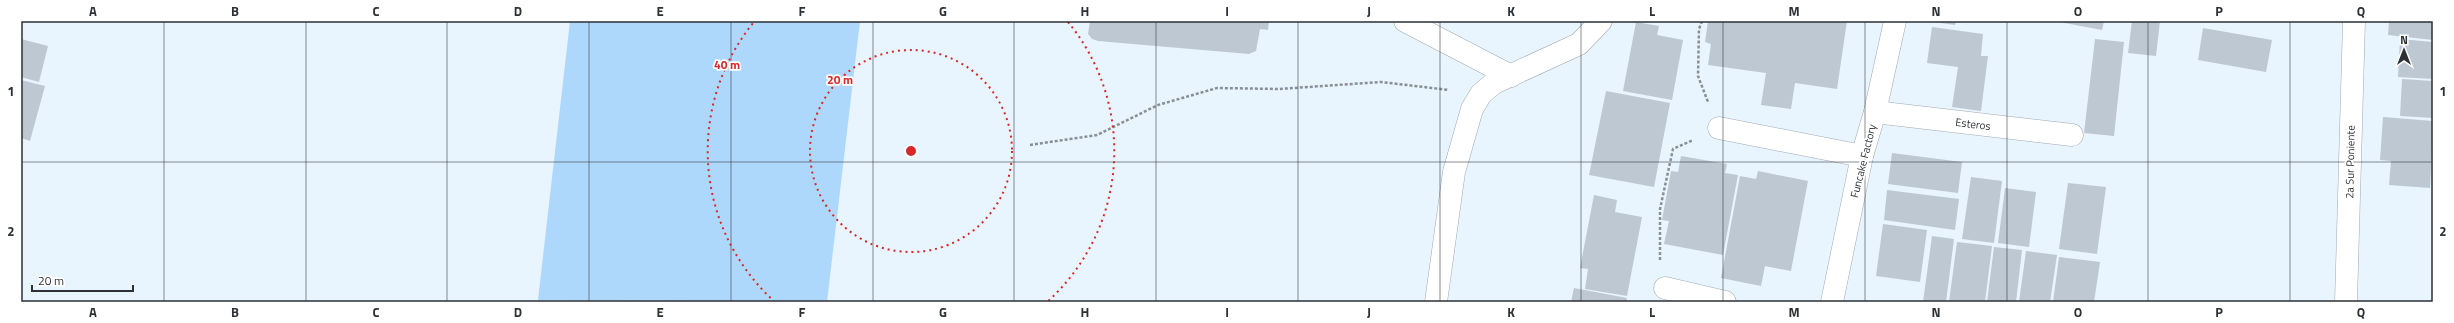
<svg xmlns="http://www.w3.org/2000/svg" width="2454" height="323" viewBox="0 0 2454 323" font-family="'Titillium Web',sans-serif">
	<rect width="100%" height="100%" fill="#e8f4fe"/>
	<path fill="#aed8fb" d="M570,21h290l-33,281 -289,-2z"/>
	<g fill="#bdc8d2">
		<path d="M1090,21h179l-1,9 -8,-1 -4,22 -7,3 -151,-13 -6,-2 -4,-5z"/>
		<path d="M1708,21h139l-10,68 -42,-6 -4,26 -30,-4 5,-32 -58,-8 3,-21 -6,-2z"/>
		<path d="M1927,21h29l-1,4z"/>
		<path d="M2054,21h50l-2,9z"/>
		<path d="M2132,21h28l-4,35 -28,-3z"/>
		<path d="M2389,21h44v19l-45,-5z"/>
		<path d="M1636,22l23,4 -2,9 26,5 -11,60 -49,-9z"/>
		<path d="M1932,27l51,7 -2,22h7l-7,55 -29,-4 6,-40 -31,-4z"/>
		<path d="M2203,28l69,12 -6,32 -68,-12z"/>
		<path d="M21,39l27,7 -9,36 -18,-5z"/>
		<path d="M2095,39l29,3 -10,94 -30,-3z"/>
		<path d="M2400,39l33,3v37l-35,-2z"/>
		<path d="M2402,79l31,2v37l-33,-2z"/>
		<path d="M21,80l24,6 -15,55 -9,-3z"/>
		<path d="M1606,91l64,12 -16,84 -65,-12z"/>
		<path d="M2383,117l50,4 -3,67 -41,-3 2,-24 -11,-1z"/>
		<path d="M1892,153l70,9 -4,31 -70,-9z"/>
		<path d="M1681,156l46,8 -2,9 13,2 -15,80 -59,-11 5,-23 -7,-1 9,-49 7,1z"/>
		<path d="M1758,171l50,10 -17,90 -26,-5 -4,20 -40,-8 19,-102 16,3z"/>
		<path d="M1971,177l31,4 -8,62 -32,-4z"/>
		<path d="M2068,183l38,4 -9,67 -38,-5z"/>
		<path d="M2005,188l31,4 -7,55 -31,-4z"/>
		<path d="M1887,190l72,9 -4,31 -71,-10z"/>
		<path d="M1594,195l23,5 -2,12 27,5 -15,79 -42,-7 3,-20 -8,-1z"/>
		<path d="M1883,224l44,6 -7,52 -44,-6z"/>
		<path d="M1932,236l22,3 -8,63h-23z"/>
		<path d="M1957,242l35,4 -7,56h-36z"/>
		<path d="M1994,247l28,3 -6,52h-29z"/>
		<path d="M2026,251l31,4 -7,47h-31z"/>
		<path d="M2059,257l41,5 -6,40h-41z"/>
		<path d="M1574,288l53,10 -1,4h-55z"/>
	</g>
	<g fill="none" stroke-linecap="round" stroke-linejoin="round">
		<g stroke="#9faab3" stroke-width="23">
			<g id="minor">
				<path d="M1405,21l106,55"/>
				<path d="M1875,112l197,23"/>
				<path d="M1719,128l143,28"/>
				<path d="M1665,288l60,14"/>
				<path d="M1436,302l18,-130 18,-63 9,-15 13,-11 85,-39 22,-23"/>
				<path d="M1832,302l30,-146 13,-44 20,-91"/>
				<path d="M2346,302l8,-281"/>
			</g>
		</g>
		<g stroke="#889096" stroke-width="2.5" stroke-dasharray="3 2" stroke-linecap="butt">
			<path d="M1702,21l-3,8 -1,47 10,26"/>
			<path d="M1030,145l67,-10 61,-30 59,-17 62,1 102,-7 68,8"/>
			<path d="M1660,260v-51l13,-60 20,-9"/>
		</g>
		<use href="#minor" stroke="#fff" stroke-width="22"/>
	</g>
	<path fill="none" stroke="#2d3135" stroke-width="1" stroke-opacity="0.55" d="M164,21v281M306,21v281M447,21v281M589,21v281M731,21v281M873,21v281M1014,21v281M1156,21v281M1298,21v281M1440,21v281M1581,21v281M1723,21v281M1865,21v281M2007,21v281M2148,21v281M2290,21v281M21,162h2412"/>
	<g fill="none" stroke="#d62828" stroke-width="2" stroke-dasharray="2 4">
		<circle cx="911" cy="151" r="101"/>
		<path d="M775 302A203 203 0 0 1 754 22M1068 22A203 203 0 0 1 1047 302"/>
	</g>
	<g text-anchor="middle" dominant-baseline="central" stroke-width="3.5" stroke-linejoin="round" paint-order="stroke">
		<g font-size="11" fill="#2d3135" stroke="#fff">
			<text transform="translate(1973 124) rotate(7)">Esteros</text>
			<text transform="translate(1863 161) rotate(-76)">Funcake Factory</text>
			<text transform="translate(2350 162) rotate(-89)">2a Sur Poniente</text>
		</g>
	</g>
	<circle cx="911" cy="151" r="6" fill="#d62828" stroke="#fff" stroke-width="2"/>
	<g font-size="12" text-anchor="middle" font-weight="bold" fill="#d62828" stroke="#fff" stroke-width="3.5" stroke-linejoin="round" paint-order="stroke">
		<text x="727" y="69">40 m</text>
		<text x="840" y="84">20 m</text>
	</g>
	<rect width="2454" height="323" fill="none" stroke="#ffffff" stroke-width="44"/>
	<g transform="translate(2404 50)" stroke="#ffffff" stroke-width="3" paint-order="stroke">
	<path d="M0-3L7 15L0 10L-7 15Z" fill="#2d3135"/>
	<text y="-6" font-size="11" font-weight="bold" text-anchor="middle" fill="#2d3135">N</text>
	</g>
	<path d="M32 285v6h101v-6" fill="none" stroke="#2d3135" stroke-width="2"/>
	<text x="38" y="285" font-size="12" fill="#2d3135" stroke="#ffffff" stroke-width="3" paint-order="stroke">20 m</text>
	<rect x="22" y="22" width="2410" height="279" fill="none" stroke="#2d3135" stroke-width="1.5"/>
	<g font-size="13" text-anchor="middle" font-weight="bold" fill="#2d3135">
		<text x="93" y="16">A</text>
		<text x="235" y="16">B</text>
		<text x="376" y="16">C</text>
		<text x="518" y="16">D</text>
		<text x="660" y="16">E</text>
		<text x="802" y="16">F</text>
		<text x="943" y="16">G</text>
		<text x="1085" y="16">H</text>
		<text x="1227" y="16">I</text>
		<text x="1369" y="16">J</text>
		<text x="1511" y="16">K</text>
		<text x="1652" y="16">L</text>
		<text x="1794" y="16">M</text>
		<text x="1936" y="16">N</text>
		<text x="2078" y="16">O</text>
		<text x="2219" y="16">P</text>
		<text x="2361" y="16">Q</text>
		<text x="11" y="96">1</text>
		<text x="2443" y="96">1</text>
		<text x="11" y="236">2</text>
		<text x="2443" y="236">2</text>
		<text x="93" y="317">A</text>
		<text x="235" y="317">B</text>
		<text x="376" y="317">C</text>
		<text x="518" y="317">D</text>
		<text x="660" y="317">E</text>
		<text x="802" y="317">F</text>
		<text x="943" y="317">G</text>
		<text x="1085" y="317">H</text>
		<text x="1227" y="317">I</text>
		<text x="1369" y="317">J</text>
		<text x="1511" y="317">K</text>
		<text x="1652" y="317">L</text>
		<text x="1794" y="317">M</text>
		<text x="1936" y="317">N</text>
		<text x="2078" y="317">O</text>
		<text x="2219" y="317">P</text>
		<text x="2361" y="317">Q</text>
	</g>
</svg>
